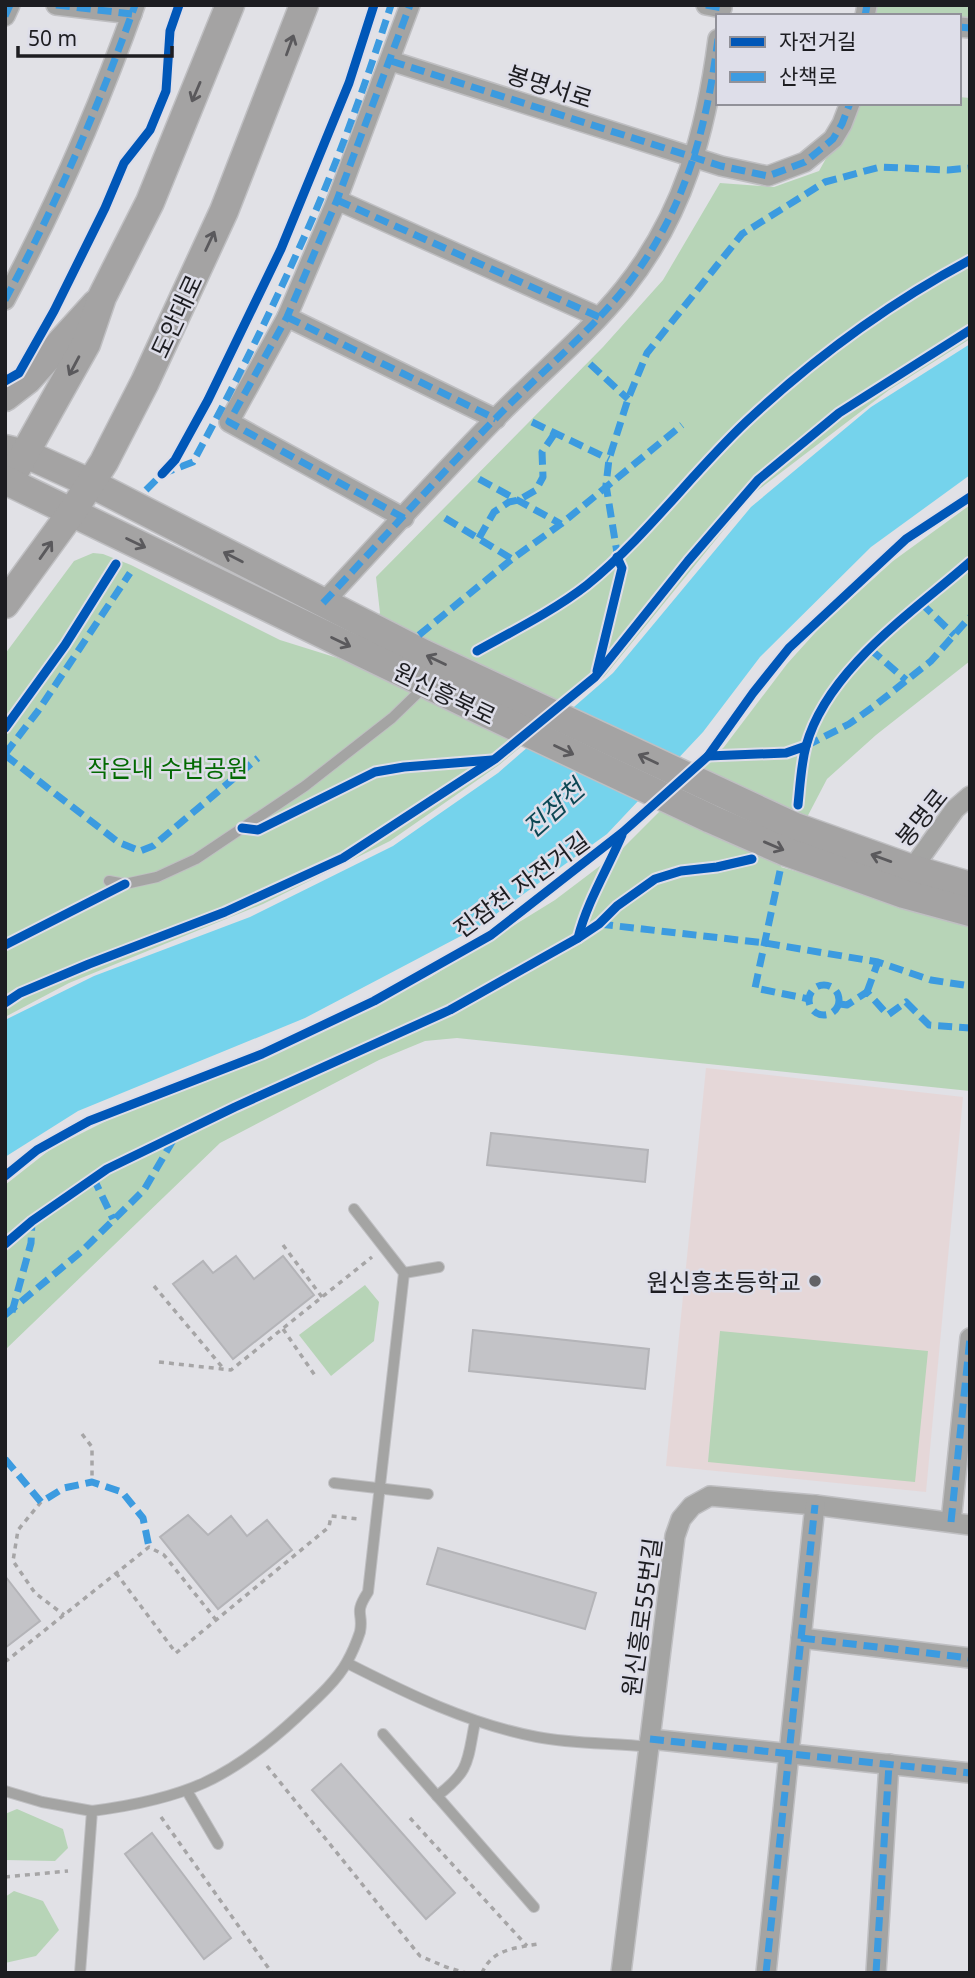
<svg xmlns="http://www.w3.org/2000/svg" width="975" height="1978" viewBox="0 0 975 1978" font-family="'Noto Sans','Noto Sans KR',sans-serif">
	<rect width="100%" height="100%" fill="#e1e1e6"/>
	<path fill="#e5d7d8" d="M706,1068l257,29 -37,395 -260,-26z"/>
	<g fill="#b7d4b7">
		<path d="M872,5h98v18l-11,-1v-6l-89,-1z"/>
		<path d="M959,97l11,1v241l-81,51 -136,104 -149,183 -105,88 -109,76 -127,63 -194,79 -64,34v-363l69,-93 19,-8 10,1 28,11 149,75 64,20 36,-47 -4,-36 227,-230 60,-67 57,-97 54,4 45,-16 38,-68h102z"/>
		<path d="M970,505v156l-94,74 -49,44 -46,88 189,55v169l-513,-53 -32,3 -46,19 -159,83 -215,207v-165l47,-37 84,-42 142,-55 151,-73 126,-78 66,-50 103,-103 63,-83 35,-39 71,-64z"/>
		<path d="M365,1285l14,17 -5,39 -43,35 -32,-41z"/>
		<path d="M720,1331l208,20 -13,131 -207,-20z"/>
		<path d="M17,1809l46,20 5,19 -13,13 -50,-1v-46z"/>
		<path d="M14,1891l29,10 16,29 -23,26 -31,7v-66z"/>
	</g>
	<path fill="#75d3ec" d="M970,344v131l-99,72 -111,110 -57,75 -96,102 -129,93 -173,91 -227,93 -73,46v-137l89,-44 156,-59 143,-71 105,-73 115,-100 138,-166 120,-100z"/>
	<g fill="#c3c3c7" stroke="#b4b4b8" stroke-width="2">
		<path d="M491,1133l157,17 -3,32 -158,-17z"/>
		<path d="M236,1256l18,23 29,-23 31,39 -81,64 -60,-75 30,-23 10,12z"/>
		<path d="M473,1330l176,19 -4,40 -176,-18z"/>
		<path d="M188,1515l20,20 23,-19 16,20 20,-16 25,30 -74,59 -58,-72z"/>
		<path d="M438,1548l158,45 -11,36 -158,-45z"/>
		<path d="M5,1576l35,45 -35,27z"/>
		<path d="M341,1764l114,129 -29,26 -114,-129z"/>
		<path d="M152,1833l79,105 -27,21 -79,-105z"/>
	</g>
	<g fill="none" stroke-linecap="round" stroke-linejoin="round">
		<g stroke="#bfbfc2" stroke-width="12">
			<g id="lane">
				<path d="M109,881l16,3 32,-7 39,-18 109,-73 87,-68 32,-31"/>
				<path d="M404,1273l35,-6"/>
				<path d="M334,1483l94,11"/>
				<path d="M347,1663c61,31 122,61 190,74 36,7 75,6 112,10"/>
				<path d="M383,1734l151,173"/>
				<path d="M5,1791l37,11 50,9"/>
				<path d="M187,1791l31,53"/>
				<path d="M437,1796c34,-26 30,-35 38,-74"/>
				<path d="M80,1973l12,-162c92,-12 137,-31 205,-94 17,-16 39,-35 50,-55 5,-9 10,-21 13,-30 4,-20 -7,-17 8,-40l36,-319 -50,-64"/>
			</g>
		</g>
		<g stroke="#bfbfc2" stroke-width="22">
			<g id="street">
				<path d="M56,5l76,9"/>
				<path d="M706,5l16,3"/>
				<path d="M5,16l5,-11"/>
				<path d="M865,16l2,-11"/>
				<path d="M959,27l11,1"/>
				<path d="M391,61l330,105 47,10 37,-14 28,-23 9,-15 8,-21"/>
				<path d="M337,200l262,117"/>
				<path d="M5,300c51,-95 94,-194 130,-295"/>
				<path d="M287,317l209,102"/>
				<path d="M404,518l-175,-96 58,-105 50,-117 73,-195"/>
				<path d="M323,603c58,-62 115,-126 174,-186 42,-43 90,-82 127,-128 60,-75 82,-157 94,-250"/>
				<path d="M912,869l43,-60 15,-13"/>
				<path d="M951,1522l19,-184"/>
				<path d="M801,1638l169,20"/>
				<path d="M650,1739l320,34"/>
				<path d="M621,1973l54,-437 6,-17 11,-13 18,-10 105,9 155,20"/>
				<path d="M766,1973l49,-468"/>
				<path d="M876,1973l13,-209"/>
			</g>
		</g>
		<g stroke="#bfbfc2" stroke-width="31">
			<g id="secondary">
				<path d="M5,397l22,-17 69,-76"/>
				<path d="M5,449l21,5 64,29 334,171 371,173 117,42 58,17"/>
				<path d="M16,469l70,-125 16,-47 48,-95 80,-197"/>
				<path d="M5,480l475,230 231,109 73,32 120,43 66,18"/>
				<path d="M5,604l67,-92 32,-50 41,-80 79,-171 80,-206"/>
			</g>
		</g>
		<g stroke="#a6a5a6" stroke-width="3.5" stroke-dasharray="5 5" stroke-linecap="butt">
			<path d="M283,1245l39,52"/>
			<path d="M154,1286l69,82"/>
			<path d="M283,1329l33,48"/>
			<path d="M159,1362l72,8 141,-113"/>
			<path d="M82,1434l10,13v35"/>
			<path d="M41,1502l-23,28 -5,31 22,32 29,22"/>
			<path d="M116,1573l60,80 153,-126 2,-11 28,3"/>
			<path d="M5,1662l144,-115 15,8 52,65"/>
			<path d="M267,1766l153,190 26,11 20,6"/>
			<path d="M161,1817l111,156"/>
			<path d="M410,1818l117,128"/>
			<path d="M5,1877l63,-6"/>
			<path d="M482,1973c10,-24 33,-25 56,-29"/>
		</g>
		<use href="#lane" stroke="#a4a4a3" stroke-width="10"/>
		<use href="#street" stroke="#a4a4a3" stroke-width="19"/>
		<use href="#secondary" stroke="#a4a3a3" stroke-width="28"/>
		<g stroke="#3c9be0" stroke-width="7" stroke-dasharray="14 7" stroke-linecap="butt">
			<path d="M56,5l76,9"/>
			<path d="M706,5l16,3"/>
			<path d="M5,16l5,-11"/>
			<path d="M865,16l2,-11"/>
			<path d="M959,27l11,1"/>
			<path d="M391,61l330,105 47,10 37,-14 28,-23 9,-15 8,-21"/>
			<path d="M337,200l262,117"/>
			<path d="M5,300c51,-95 94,-194 130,-295"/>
			<path d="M287,317l209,102"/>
			<path d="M590,364l38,35"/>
			<path d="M532,422l77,37"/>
			<path d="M479,479l82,45"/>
			<path d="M146,490l16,-16 31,-12c37,-68 72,-138 104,-209 37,-80 67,-164 94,-248"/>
			<path d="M404,518l-175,-96 58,-105 50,-117 73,-195"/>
			<path d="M445,518l67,41"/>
			<path d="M479,538l15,-26 15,-10 10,-2 17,-10 7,-13 -1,-25 13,-19"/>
			<path d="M618,559l-12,-74 3,-26 19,-60 19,-46 95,-119 83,-52 55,-15 68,3 22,-2"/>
			<path d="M323,603c58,-62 115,-126 174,-186 42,-43 90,-82 127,-128 60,-75 82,-157 94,-250"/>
			<path d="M921,603l33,32"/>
			<path d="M419,635l93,-76 49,-35 121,-99"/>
			<path d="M870,649l36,31"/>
			<path d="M806,746l43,-22 24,-17 58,-46 39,-44"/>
			<path d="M5,754l33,-43 92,-138"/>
			<path d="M5,755l113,87 22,9 13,-5 105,-88"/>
			<path d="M780,871l-25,117 54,11"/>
			<path d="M599,924l166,19 113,19 53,18 39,6"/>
			<circle cx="824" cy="1000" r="15"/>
			<path d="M867,992l11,-30"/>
			<path d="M840,1004l7,1 20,-13 21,23 18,-13 23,23 41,3"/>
			<path d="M93,1177l20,42"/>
			<path d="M12,1312l19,-69 1,-22"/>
			<path d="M5,1315l77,-64 62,-61 31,-53"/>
			<path d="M5,1459l36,43 23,-14 28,-6 30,10 21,26 6,29"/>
			<path d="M951,1522l19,-184"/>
			<path d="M801,1638l169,20"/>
			<path d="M650,1739l320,34"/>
			<path d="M766,1973l49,-468"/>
			<path d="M876,1973l13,-209"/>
		</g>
		<g stroke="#dedee9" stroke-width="13">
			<g id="cycleway">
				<path d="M5,381l14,-8 35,-62 51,-103 19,-45 26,-33 16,-39 4,-60 9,-26"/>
				<path d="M162,474l13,-14 33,-60 73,-151 68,-166 25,-78"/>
				<path d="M477,651c36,-20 78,-41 110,-66 59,-48 104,-111 159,-163 68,-64 142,-118 224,-162"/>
				<path d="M597,671l25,-103 -5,-11"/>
				<path d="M5,728l60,-83 51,-81"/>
				<path d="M708,756l78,-3 20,-7"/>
				<path d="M798,805c2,-19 3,-40 8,-59 21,-77 107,-134 164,-184"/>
				<path d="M242,828l16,2 117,-58 29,-5 88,-7"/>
				<path d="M578,938c9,-36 29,-68 44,-103"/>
				<path d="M5,945l120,-61"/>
				<path d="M5,1003l15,-10 69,-29 136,-52 118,-54 152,-99 100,-82 93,-116 70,-81 81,-67 131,-83"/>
				<path d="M5,1176l32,-26 52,-29 173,-67 112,-53 117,-66 132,-103 85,-76 45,-63 36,-45 117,-109 64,-42"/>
				<path d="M5,1244l27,-23 75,-52 128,-62 215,-97 128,-72 21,-14 18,-18 38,-27 26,-8 36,-4 35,-8"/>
			</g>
		</g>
		<use href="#cycleway" stroke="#0057b8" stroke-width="9"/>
	</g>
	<defs><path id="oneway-shaft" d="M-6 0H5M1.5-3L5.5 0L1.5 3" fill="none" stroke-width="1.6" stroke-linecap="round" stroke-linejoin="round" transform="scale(1.75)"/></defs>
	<g stroke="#5a595c">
		<use href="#oneway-shaft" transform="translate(290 45) rotate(-70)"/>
		<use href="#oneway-shaft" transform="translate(196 92) rotate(113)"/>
		<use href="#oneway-shaft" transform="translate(210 241) rotate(-65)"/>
		<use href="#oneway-shaft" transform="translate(74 366) rotate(118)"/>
		<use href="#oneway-shaft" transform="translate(136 543) rotate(26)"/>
		<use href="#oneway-shaft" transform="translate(46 550) rotate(-55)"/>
		<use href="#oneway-shaft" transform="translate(233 557) rotate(-153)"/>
		<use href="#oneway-shaft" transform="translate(341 642) rotate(26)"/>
		<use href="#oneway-shaft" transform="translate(436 660) rotate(-155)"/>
		<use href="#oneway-shaft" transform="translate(564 750) rotate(25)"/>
		<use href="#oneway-shaft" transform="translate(648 759) rotate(-155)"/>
		<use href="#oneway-shaft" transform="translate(774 846) rotate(23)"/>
		<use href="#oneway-shaft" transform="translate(881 858) rotate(-160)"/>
	</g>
	<circle fill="#626266" stroke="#dedee9" stroke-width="2.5" cx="815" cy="1281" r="7"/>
	<g text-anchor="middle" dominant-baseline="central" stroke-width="5" stroke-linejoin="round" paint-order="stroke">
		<g font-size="24" fill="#1d1d21" stroke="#dedee9">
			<text transform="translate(550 86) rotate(18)">봉명서로</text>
			<text transform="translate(176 316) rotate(-65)">도안대로</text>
			<text transform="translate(445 693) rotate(26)">원신흥북로</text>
			<text transform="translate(921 817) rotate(-51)">봉명로</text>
			<text transform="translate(521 884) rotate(-36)">진잠천 자전거길</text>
			<text transform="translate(641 1617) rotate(-82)">원신흥로55번길</text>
		</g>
		<g font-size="24" fill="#026902" stroke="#dedee9">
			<text x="168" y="767">작은내 수변공원</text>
		</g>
		<g font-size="24" fill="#1d1d21" stroke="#dedee9" text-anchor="end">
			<text x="801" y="1281">원신흥초등학교</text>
		</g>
		<g font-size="26" font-style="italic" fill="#0c4754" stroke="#dedee9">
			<text transform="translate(553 808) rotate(-42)">진잠천</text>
		</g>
	</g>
	<rect width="975" height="1978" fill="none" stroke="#1d1d21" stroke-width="14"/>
	<rect x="716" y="14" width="245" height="91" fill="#dedee9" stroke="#919199" stroke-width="2"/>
	<rect x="730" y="37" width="35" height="10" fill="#0057b8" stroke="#919199" stroke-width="2"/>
	<text x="779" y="49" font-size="21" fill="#1d1d21">자전거길</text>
	<rect x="730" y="72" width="35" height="10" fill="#3c9be0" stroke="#919199" stroke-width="2"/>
	<text x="779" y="84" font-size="21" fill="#1d1d21">산책로</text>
	<path d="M18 46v10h154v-10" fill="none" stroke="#1d1d21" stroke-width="3.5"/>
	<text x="28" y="46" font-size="21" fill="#1d1d21" stroke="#dedee9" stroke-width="5" paint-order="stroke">50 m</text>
</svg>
